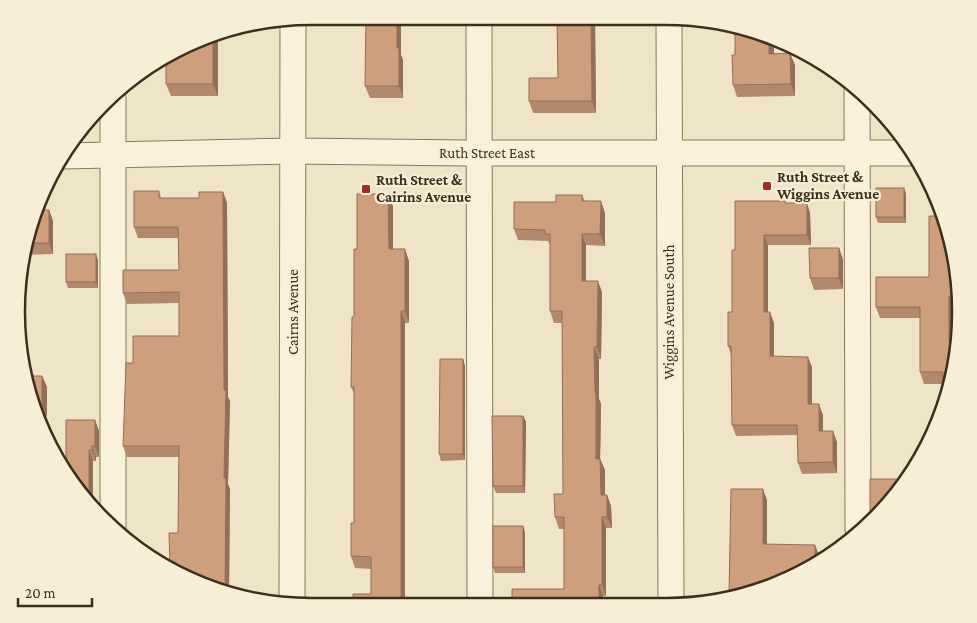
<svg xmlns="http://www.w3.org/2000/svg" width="977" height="623" viewBox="0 0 977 623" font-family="'Crimson Pro',serif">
	<rect width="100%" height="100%" fill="#f0e4c8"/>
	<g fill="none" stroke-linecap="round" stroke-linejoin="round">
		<g stroke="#8d765c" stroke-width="27">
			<g id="minor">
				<path d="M479,17l1,588"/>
				<path d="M669,19l2,587"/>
				<path d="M857,88l1,441"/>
				<path d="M64,156l229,-5 175,2h441"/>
				<path d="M113,529v-431"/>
				<path d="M292,604l1,-585"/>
			</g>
		</g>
		<use href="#minor" stroke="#faf1dc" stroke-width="25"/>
	</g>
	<g fill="#b2896c">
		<path d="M401,17v38l2,5v38h-33l-5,-12z"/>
		<path d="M501,17l94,1 1,95h-63l-4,-12 29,-23 -1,-58 -55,-1z"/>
		<path d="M222,31v9h-4v56h-47l-5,-12 20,-36v-1l31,-15z"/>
		<path d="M774,40v14l21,11v31l-58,1 -4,-12 2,-30z"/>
		<path d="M809,56l7,4h-5z"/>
		<path d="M904,188l2,6v29h-28l-2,-6z"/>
		<path d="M159,191l2,7h38l24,-6 4,11 1,194 2,4 -2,83 2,5 -1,103 -31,-8 -20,-51 1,-76h-52l-4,-11 10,-83 46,-27v-33l-52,1 -4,-11 56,-23 -1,-32h-40l-4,-11z"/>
		<path d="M582,195l3,6 20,12v33l-19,-1v36l16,11 -1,67h-2v40l2,5 -1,55 5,11v25h2l4,11 1,22h-6v68h-3v10l-91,-1 52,-16v-60h-5l-4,-12 8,-23 -1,-171h-8l-4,-12v-66l-2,-4 -30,-1 -4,-11 42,-27z"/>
		<path d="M785,201l1,2 24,10 1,32h-43v67l6,11v33l38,11v37l11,11v16l14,11v31l-35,1 -4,-11v-28l-62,1 -4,-11 -1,-71 -3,-8 4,-34 3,-62z"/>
		<path d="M393,206v43l16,12v62h-4l-34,271v-25l-16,-1 -4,-12 3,-33v-130l-3,-6 6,-138z"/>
		<path d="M37,207l1,3h11l4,11v33l-29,1 8,-39z"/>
		<path d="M839,248l4,12v29l-29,1 -4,-12z"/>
		<path d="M98,260v28h-30l-2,-6z"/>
		<path d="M929,277l31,15 -2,15h-5l-10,77h-19l-4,-12v-54h-40l-4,-11z"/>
		<path d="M463,359l2,7v94l-24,1 -2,-7z"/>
		<path d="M25,370l3,6h14l5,11v29h-8l-13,-28z"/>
		<path d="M523,416l3,6 -1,71h-29l-3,-7z"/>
		<path d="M95,420l4,11v26h-3v4h-3v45l-27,-31z"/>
		<path d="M767,500v44l52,11v4l-23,17 -67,18z"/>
		<path d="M888,506l-15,11h-1l-2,-6z"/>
		<path d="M525,532v41h-30l-2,-6z"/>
	</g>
	<g fill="#916f58">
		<path d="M397,17h4v38l2,5v38l-4,-12 -2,-38z"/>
		<path d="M591,18h4l1,95 -4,-12z"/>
		<path d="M222,31v9l-3,-8z"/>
		<path d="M215,33l3,7v56l-5,-12v-50z"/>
		<path d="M769,39l5,1v26l-5,-12z"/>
		<path d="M790,53l5,12v31l-4,-12z"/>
		<path d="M904,188l2,6v29l-2,-6z"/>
		<path d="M223,192l4,11 1,194 2,4 -2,83 2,5 -1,103 -4,-1 -1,-113v-88z"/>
		<path d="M388,194l5,12v55l-4,-12z"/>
		<path d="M601,201l4,12v33l-5,-12z"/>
		<path d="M807,203l3,10 1,32 -4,-10z"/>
		<path d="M49,210l4,11v33l-4,-11z"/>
		<path d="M582,234l4,11v47l-4,-11z"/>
		<path d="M764,235l4,10v78l-4,-11z"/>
		<path d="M839,248l4,12v29l-4,-11z"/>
		<path d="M405,249l4,12v62l-4,-12z"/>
		<path d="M96,254l2,6v28l-2,-6z"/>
		<path d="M21,270v65l-4,-40v-4z"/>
		<path d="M598,281l4,11 -1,67 -4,-12z"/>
		<path d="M949,296l4,11v40l-4,-6z"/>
		<path d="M401,311l4,12v282h-4z"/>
		<path d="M770,312l4,11v44l-4,-11z"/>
		<path d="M594,347l5,12v40l2,5 -1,66 -4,-11z"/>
		<path d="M808,357l4,10v48l-4,-11z"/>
		<path d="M463,359l2,7v94l-2,-6z"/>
		<path d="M42,376l5,11v29l-5,-11z"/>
		<path d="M819,404l4,11v27l-4,-11z"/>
		<path d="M523,416l3,6 -1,71 -2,-7z"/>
		<path d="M95,420l4,11v26l-4,-11z"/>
		<path d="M833,431l4,11v31l-4,-11z"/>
		<path d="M92,446l4,11v4l-4,-11z"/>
		<path d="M89,450l4,11v45l-4,-4z"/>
		<path d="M600,459l5,11v36l-4,-11z"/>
		<path d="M763,489l4,11v55l-4,-11z"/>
		<path d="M607,495l4,11 1,22 -5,-11z"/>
		<path d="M602,517l4,11v68l-4,-11z"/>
		<path d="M523,526l2,6v41l-2,-6z"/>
		<path d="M815,545l4,10v4l-4,3z"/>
		<path d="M599,585l4,11v10h-4z"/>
	</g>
	<g fill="#cf9f7d" stroke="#916f58">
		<path d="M366,17h31v31h2v38h-34z"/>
		<path d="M557,18h34l1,83h-63v-23h29z"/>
		<path d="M735,28l34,11v15l21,-1 1,31 -58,1 -1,-30h3z"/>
		<path d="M213,34v50h-47v-27l17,-9h3v-1z"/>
		<rect x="876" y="188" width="28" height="29"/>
		<path d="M134,191h25v7h40v-6h24l1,198h2l-2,88h2l-1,113 -27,-7 -28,-18 -1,-33h9l1,-87h-56l3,-83h7v-27h46v-44l-56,1v-23h56l-1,-43h-44z"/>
		<path d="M357,194h31l1,55h16v62h-4v294h-48v-11h18v-37l-20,-1v-33h3v-136h-3l1,-70h2v-68h3z"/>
		<path d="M556,195h26v6h19l-1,33h-18v47h16l-1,66h-3l1,45h1v67h4l1,36h6v22h-5v68h-3v21l-87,-1v-16h52v-72h-9l-1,-23h9l-1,-183h-12v-77h-5v-4l-31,-1v-27h42z"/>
		<path d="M735,201h50v2h22v32h-43v77h6v44l38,1v47h11v27h14v31l-35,1 -1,-38h-65l-1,-79h-3v-34h4v-62h3z"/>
		<path d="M37,208v2h12v33h-22l5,-27z"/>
		<path d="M929,216h11l20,76v4h-11v45h5l-9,65 -2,3v-37h-23v-65h-44v-30h53z"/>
		<path d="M809,248h30v30h-29z"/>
		<rect x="66" y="254" width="30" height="28"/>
		<path d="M440,359h23v95h-24z"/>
		<path d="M24,370h1v6h17v29h-8l-8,-17z"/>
		<path d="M492,416h31v70h-30z"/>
		<path d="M66,420h29v26h-3v4h-3v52l-23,-27z"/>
		<path d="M870,479h32v2l-14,25 -7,5h-11z"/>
		<path d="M731,489h32v55l52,1v17l-19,14h-17v5l-50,13z"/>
		<rect x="493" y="526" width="30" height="41"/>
	</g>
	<g fill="#9e2a2b" stroke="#f7eed8" stroke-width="2">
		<rect x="762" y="181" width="10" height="10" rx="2.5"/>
		<rect x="361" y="184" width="10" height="10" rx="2.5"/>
	</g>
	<g text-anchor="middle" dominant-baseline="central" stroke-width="4.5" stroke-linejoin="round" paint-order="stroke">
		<g font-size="15" fill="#3d2e20" stroke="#f7eed8">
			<text x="487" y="153">Ruth Street East</text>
			<text transform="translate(293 312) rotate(-90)">Cairns Avenue</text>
			<text transform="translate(669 312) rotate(-90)">Wiggins Avenue South</text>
		</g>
		<g font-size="15" font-weight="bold" fill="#3d2e20" stroke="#f7eed8" text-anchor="start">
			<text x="777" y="177">Ruth Street &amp;<tspan x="777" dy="17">Wiggins Avenue</tspan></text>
			<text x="376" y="180">Ruth Street &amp;<tspan x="376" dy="17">Cairins Avenue</tspan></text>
		</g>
	</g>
	<path d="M0 0H977V623H0ZM311 25H666A286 286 0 0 1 952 311V312A286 286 0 0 1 666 598H311A286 286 0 0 1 25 312V311A286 286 0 0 1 311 25Z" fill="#f7eed8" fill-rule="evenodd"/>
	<path fill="none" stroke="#3d2e20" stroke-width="2.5" d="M311 25H666A286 286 0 0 1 952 311V312A286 286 0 0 1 666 598H311A286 286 0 0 1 25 312V311A286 286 0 0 1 311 25Z"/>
	<path d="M18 598v8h74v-8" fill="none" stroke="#3d2e20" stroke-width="2.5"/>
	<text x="25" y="598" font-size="15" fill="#3d2e20" stroke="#f7eed8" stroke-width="4" paint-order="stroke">20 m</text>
</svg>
